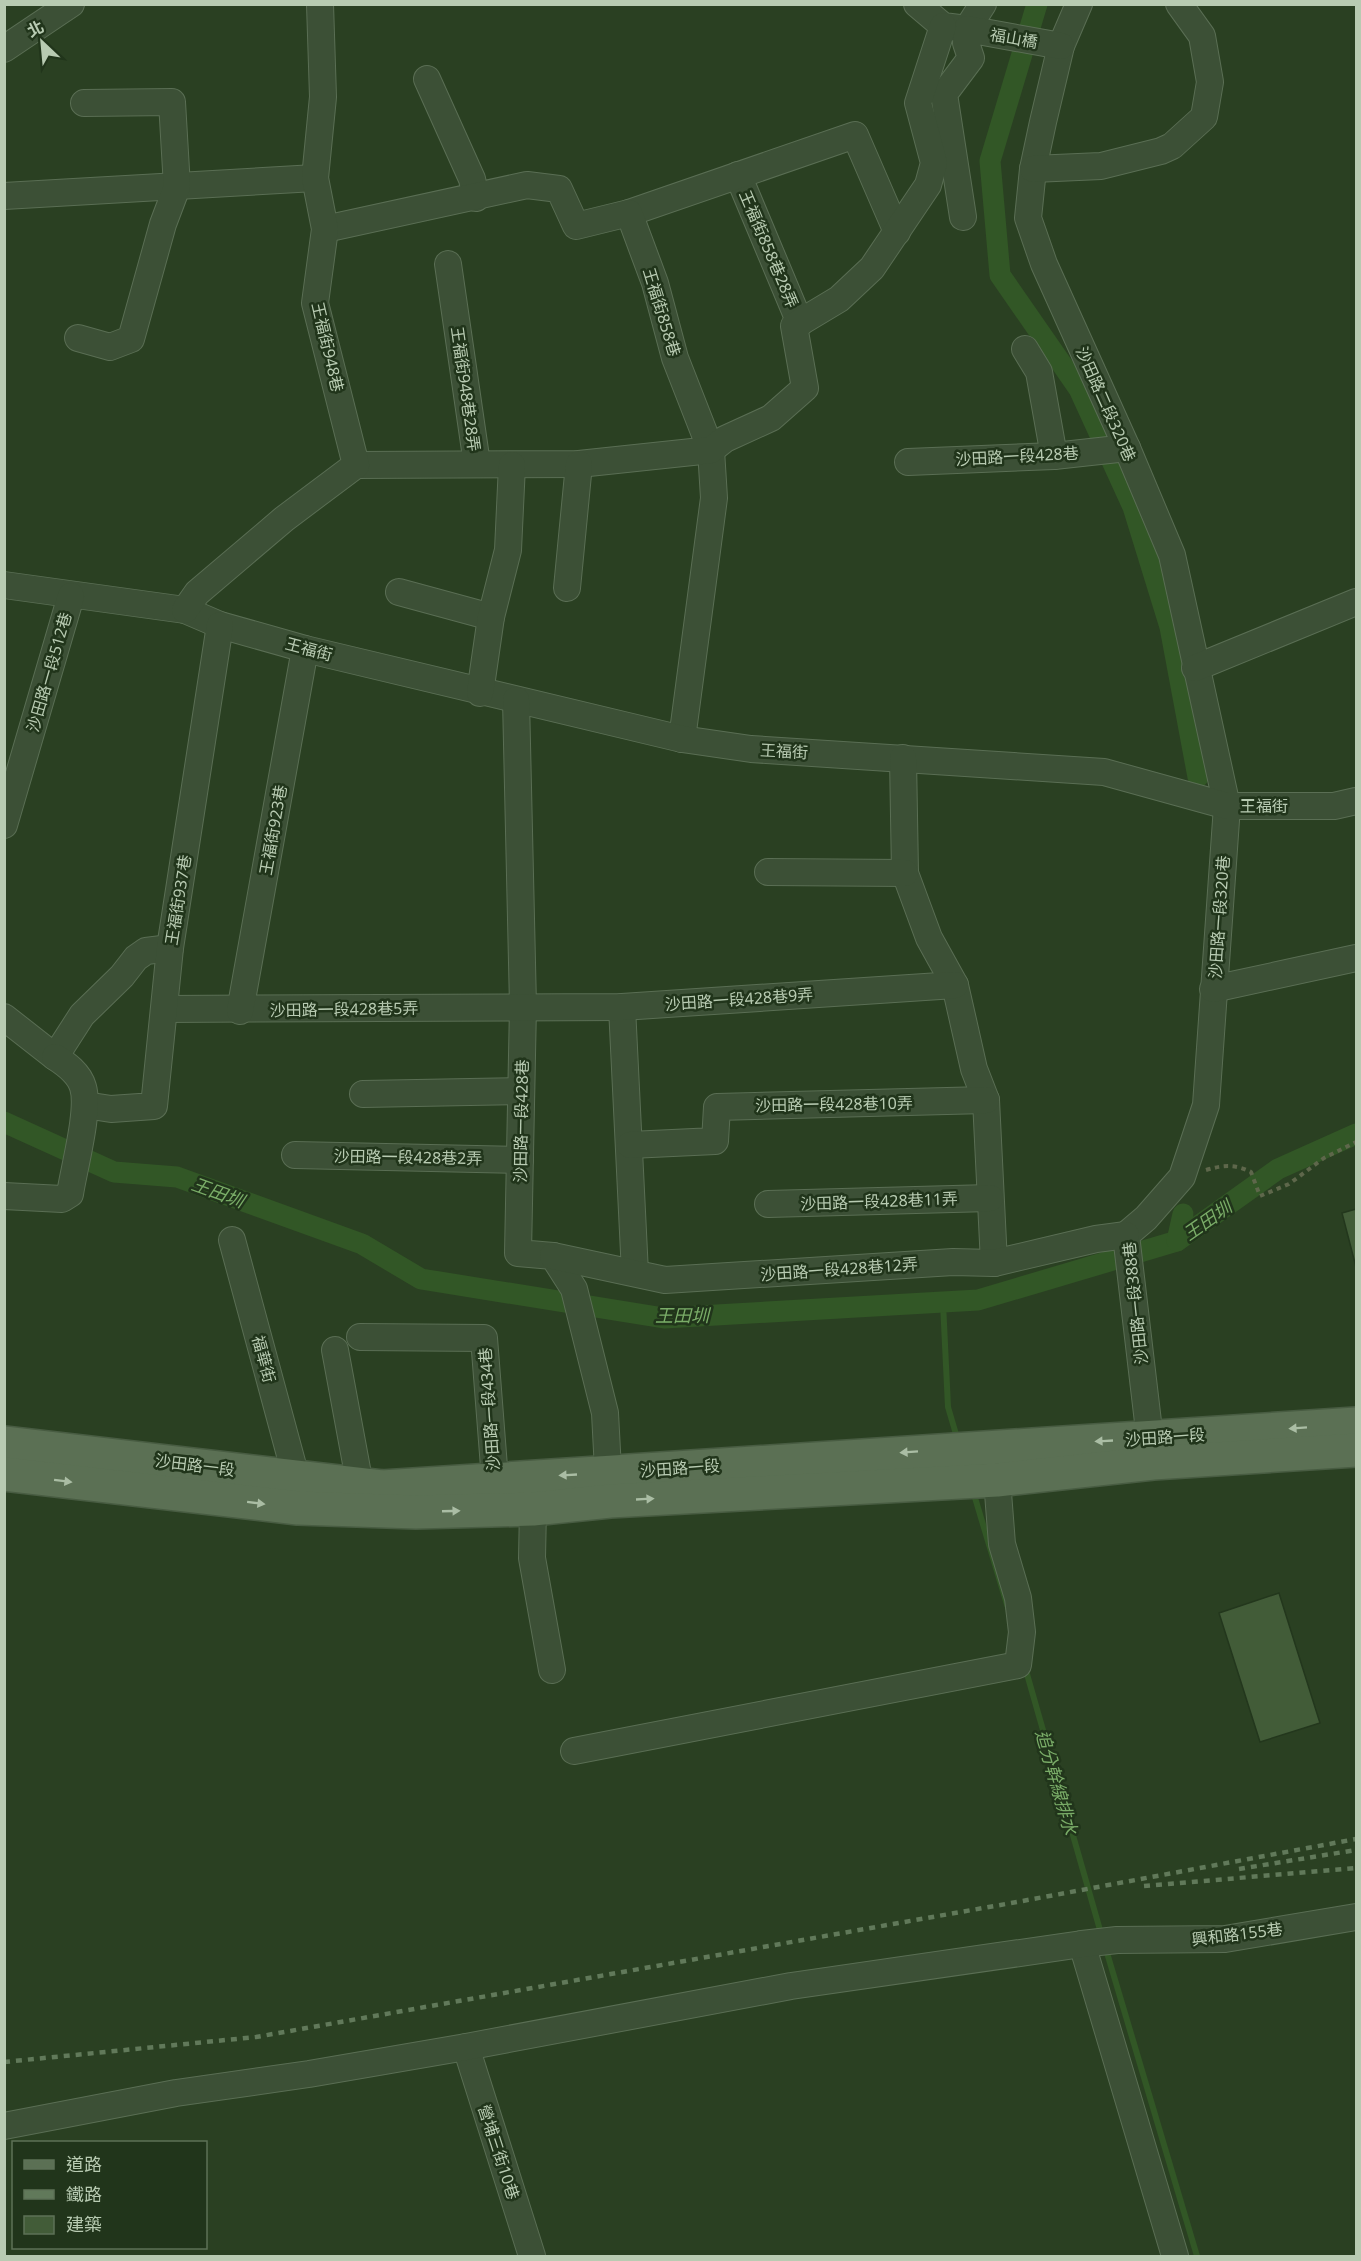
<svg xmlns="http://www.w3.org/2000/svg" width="1361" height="2261" viewBox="0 0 1361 2261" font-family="'Noto Sans','Noto Sans TC',sans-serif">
	<rect width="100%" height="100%" fill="#2a4022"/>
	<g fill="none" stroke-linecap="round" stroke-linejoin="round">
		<g stroke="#325726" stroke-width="6">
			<path d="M943,1303l5,104 10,34"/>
			<path d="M973,1491l35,117"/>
			<path d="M1025,1667l77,270"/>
			<path d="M1105,1946l92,310"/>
		</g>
		<g stroke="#325726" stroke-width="21">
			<path d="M1037,4l-47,157 10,114 79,114 54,118 37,120 28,150"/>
			<path d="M4,1122l110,50 63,5 185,67 59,35 243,39 314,-18 199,-59 101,-72 78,-35"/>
			<path d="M1177,1241l6,-27"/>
		</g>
	</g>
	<g fill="#425c38" stroke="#23371d" stroke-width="1.5">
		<path d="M1356,1209v58l-14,-54z"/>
		<path d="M1279,1593l41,130 -60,19 -41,-129z"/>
	</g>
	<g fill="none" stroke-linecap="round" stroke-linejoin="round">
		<g stroke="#5a6e54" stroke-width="28">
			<g id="minor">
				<path d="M917,4l26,22 24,3 16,-25"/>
				<path d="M1079,4l-18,42 -18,76 -10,47 -5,49 16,46 83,184 45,107 55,251 -21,299 -24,72 -36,41 -20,17 26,221"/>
				<path d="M4,49l67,-45"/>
				<path d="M427,79l45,100 4,19"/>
				<path d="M1033,169l68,-3 60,-15 11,-5 32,-29 6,-35 -8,-46 -23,-32"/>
				<path d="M738,175l62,148"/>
				<path d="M4,196l311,-18"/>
				<path d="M629,213l226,-78 42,97"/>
				<path d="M963,217l-19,-123 27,-36 -5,-15 1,-14 94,17"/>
				<path d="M325,229l202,-44 32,4 17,37 53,-13 26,70 20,75 36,92 3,48 -32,241"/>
				<path d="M448,264l29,200"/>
				<path d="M78,338l32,9 21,-8 32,-115 14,-37 -5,-85 -88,1"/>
				<path d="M1025,349l14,23 15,84"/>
				<path d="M908,462l146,-6 73,-8"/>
				<path d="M356,465l223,-1 132,-14 14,-11 46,-21 34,-30 -11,-62 45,-27 33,-31 56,-83 6,-22 -16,-60 25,-77"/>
				<path d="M4,585l181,25 35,15 85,24 377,90 69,10 353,23 123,34h107l22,-5"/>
				<path d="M567,588l12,-124"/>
				<path d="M399,592l92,25"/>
				<path d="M185,610l12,-17 87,-74 72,-54 -41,-162 10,-74 -10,-51 8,-81 -3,-93"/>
				<path d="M1195,668l161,-66"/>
				<path d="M480,693l11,-76 17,-67 4,-85"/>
				<path d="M516,700l7,306 -5,247 35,3 21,33 31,124 4,76"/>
				<path d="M903,758l2,115 24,65 26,47 19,84 12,31 8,163"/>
				<path d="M4,825l67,-229"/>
				<path d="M768,872l137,1"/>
				<path d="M1213,989l143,-31"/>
				<path d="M622,1007l13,266"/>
				<path d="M165,1009l457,-2 333,-22"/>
				<path d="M240,1011l65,-362"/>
				<path d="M4,1017l51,40 27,-42 40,-39 14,-18 10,-7 24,-3"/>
				<path d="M363,1094l158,-3"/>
				<path d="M85,1105l26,4 43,-3 16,-158 50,-323"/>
				<path d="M630,1145l85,-4 2,-34 269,-7"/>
				<path d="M295,1155l225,5"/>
				<path d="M4,1196l58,3 8,-5c4,-26 20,-84 13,-107 -4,-14 -17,-23 -28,-30"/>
				<path d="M768,1204l222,-6"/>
				<path d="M232,1240l64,237"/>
				<path d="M553,1256l112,24 288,-18 41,1 102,-24 30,-4"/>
				<path d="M360,1337l124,1 11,142"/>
				<path d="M335,1350l25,135"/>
				<path d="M533,1509l-1,49 20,112"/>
				<path d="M574,1751l444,-86 4,-33 -4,-34 -16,-54 -5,-64"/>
				<path d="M1082,1944l93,312"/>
				<path d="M466,2047l66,209"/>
				<path d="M4,2126l172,-33 133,-19 157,-27 325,-61 291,-42 35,-4 108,-1 131,-22"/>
			</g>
		</g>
		<g stroke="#485c42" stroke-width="36">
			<g id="major">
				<path d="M4,1443l378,44 974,-63"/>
				<path d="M4,1474l294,34 118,4 117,-3 77,-8 387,-21 156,-17 203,-13"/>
			</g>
		</g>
		<path stroke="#5e674b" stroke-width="4" stroke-dasharray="4.5 4.5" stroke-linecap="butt" d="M1206,1170c17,-5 29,-6 45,2l9,24 29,-12 35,-26 32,-16"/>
		<use href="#minor" stroke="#3c5036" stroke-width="26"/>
		<use href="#major" stroke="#5b7054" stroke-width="33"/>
		<g stroke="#61795a" stroke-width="4.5" stroke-dasharray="6 6" stroke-linecap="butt">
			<path d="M1239,1869l117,-19"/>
			<path d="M1144,1886l212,-18"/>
			<path d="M4,2062l252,-25 761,-135 339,-63"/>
		</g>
	</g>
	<defs><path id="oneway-solid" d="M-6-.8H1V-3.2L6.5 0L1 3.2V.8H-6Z" transform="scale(1.5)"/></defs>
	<g fill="#aabda4">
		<use href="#oneway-solid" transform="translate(1298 1428) rotate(176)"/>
		<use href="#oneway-solid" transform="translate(1104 1441) rotate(177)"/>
		<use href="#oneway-solid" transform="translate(909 1452) rotate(176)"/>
		<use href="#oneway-solid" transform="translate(568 1475) rotate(177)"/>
		<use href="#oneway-solid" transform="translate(63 1481) rotate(7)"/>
		<use href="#oneway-solid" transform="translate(645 1499) rotate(-3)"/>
		<use href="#oneway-solid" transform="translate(256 1503) rotate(7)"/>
		<use href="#oneway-solid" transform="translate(451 1511) rotate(-2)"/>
	</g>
	<g text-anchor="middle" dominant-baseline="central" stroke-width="5" stroke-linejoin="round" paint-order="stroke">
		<g font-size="16" fill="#b8cbb2" stroke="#21351b">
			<text transform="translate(1014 38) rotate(10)">福山橋</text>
			<text transform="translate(769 249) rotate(67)">王福街858巷28弄</text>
			<text transform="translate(662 312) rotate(73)">王福街858巷</text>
			<text transform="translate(328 347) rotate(77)">王福街948巷</text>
			<text transform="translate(466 389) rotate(82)">王福街948巷28弄</text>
			<text transform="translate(1106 404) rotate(66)">沙田路二段320巷</text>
			<text transform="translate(1017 456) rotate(-3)">沙田路一段428巷</text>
			<text transform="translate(309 649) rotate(15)">王福街</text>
			<text transform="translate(49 672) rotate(-74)">沙田路一段512巷</text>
			<text transform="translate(784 751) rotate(3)">王福街</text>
			<text x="1264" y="806">王福街</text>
			<text transform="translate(273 830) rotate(-80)">王福街923巷</text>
			<text transform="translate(178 900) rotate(-81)">王福街937巷</text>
			<text transform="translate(1219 917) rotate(-86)">沙田路一段320巷</text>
			<text transform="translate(739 999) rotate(-4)">沙田路一段428巷9弄</text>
			<text transform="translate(344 1009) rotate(-1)">沙田路一段428巷5弄</text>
			<text transform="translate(834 1104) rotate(-1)">沙田路一段428巷10弄</text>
			<text transform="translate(521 1121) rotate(-89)">沙田路一段428巷</text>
			<text transform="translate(408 1157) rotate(1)">沙田路一段428巷2弄</text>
			<text transform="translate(879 1201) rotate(-2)">沙田路一段428巷11弄</text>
			<text transform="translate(839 1269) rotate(-4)">沙田路一段428巷12弄</text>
			<text transform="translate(1135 1303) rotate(-96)">沙田路一段388巷</text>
			<text transform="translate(264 1359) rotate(75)">福華街</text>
			<text transform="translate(489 1409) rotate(-94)">沙田路一段434巷</text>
			<text transform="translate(1165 1437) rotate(-4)">沙田路一段</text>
			<text transform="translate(195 1465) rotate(7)">沙田路一段</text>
			<text transform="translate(680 1468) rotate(-4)">沙田路一段</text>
			<text transform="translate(1237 1934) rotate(-7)">興和路155巷</text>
			<text transform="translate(499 2152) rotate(72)">營埔三街10巷</text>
		</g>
		<g font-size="18" font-style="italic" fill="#7aad68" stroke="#21351b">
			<text transform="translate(218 1192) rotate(20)">王田圳</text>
			<text transform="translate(1207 1220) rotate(-35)">王田圳</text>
			<text x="682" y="1315">王田圳</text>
			<text transform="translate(1057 1782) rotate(74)">追分幹線排水</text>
		</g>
	</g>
	<rect width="1361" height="2261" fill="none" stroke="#b8cbb2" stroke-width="12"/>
	<rect x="12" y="2141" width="195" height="108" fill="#21351b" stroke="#5d7157" stroke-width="1.5"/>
	<rect x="24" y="2160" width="30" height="9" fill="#5b7054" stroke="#5d7157" stroke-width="1.5"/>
	<text x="66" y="2171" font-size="18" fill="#b8cbb2">道路</text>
	<rect x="24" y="2190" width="30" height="9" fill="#61795a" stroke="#5d7157" stroke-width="1.5"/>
	<text x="66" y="2201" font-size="18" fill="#b8cbb2">鐵路</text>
	<rect x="24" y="2216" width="30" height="18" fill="#425c38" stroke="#5d7157" stroke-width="1.5"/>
	<text x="66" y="2231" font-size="18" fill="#b8cbb2">建築</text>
	<g transform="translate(42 42) rotate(334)" stroke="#21351b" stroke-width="4.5" paint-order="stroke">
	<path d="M0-4.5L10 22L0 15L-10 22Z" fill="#b8cbb2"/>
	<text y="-9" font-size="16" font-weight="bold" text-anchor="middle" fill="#b8cbb2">北</text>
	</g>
</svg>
